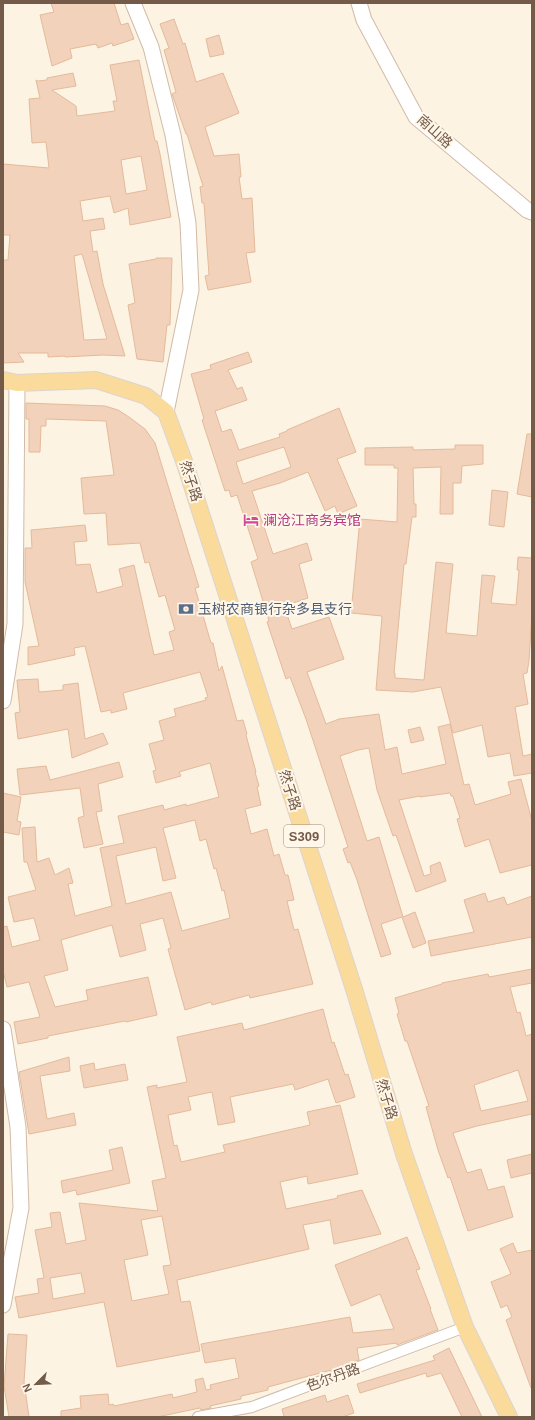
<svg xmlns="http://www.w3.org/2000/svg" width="535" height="1420" viewBox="0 0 535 1420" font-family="Helvetica,'Noto Sans SC',sans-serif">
	<rect width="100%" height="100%" fill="#fcf3e3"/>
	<g fill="#f2d2bb" stroke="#e4ba9b" fill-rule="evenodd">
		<path d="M51,3h63l7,22 7,-2 6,16 -21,7 -1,-3 -14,5 -2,-4 -26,5 2,9 -20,8 -12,-51 14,-3z"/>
		<path d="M174,19l9,25 2,-1 11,39 27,-9 16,40 -34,14 9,29 25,-2 2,23h-2l3,22 10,-1 3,54 -9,1 5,29 -43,8 -3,-14 4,-1 -5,-72h-2l-2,-16 3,-1 -16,-52h-1l-14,-40 4,-2 -12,-42 5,-2 -9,-24z"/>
		<path d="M219,35l5,19 -14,3 -4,-18z"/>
		<path d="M139,60l16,81h2l3,13 11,63 -41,8 -2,-17 -14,5 -4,-17 -30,5 3,20 20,-3 2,11 -15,2 3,21 4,-1 6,33 22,72 -22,-1 -38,2v-1l-17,1v-4h-30l6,9 -21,1v-103h5l2,-25h-7v-71l46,4 -3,-26 -14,1 -3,-44 11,-1 -4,-18 2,1 9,-1v-2l26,-5 3,13 -24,4 24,16 1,10 38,-5 -2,-10h4l-7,-36zM141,156l6,34 -21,4 -5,-34zM82,254l25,85 -23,1 -10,-84z"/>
		<path d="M156,258h16l-2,67h-3l-4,37 -26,-3 -9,-54 7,-2 -6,-39 27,-5z"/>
		<path d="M248,352l4,10 -24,8 9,19 5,-2 5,13 -32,11 7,21 9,-3 8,21 41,-13 -1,-3 8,-3v-1l52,-22 17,44 -19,7 20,47 -19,8 -3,-8 -10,5 -17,-39 -28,11 -28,8 21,63 34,-11 5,17 -13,4 9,34 -24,8 8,23 37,-12 15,42 -37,13 19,52 13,-5 40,-5 6,36 12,-3 5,27 44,-10 -8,-37 12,-3 14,61 5,-1 6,21 36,-11 -3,-12 13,-3 11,42v44l-32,8 -11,-34 -24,8 -8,-28 3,-1 -7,-22h-2l-1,-3 -30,4v-1l-21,4 25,76 7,-2 -1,-8 10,-4 6,19 -30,11 -20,-57 -3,1 -16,-46 -8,-42 -11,2 -18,6 27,85 12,-4 24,80 12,-5 11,31 -13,5 -11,-31 -21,7 10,30 -10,3 -24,-77 -7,-18 -2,1 -5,-14 5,-2 -42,-128 -16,-42 -4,2 -19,-57 2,-1 -18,-59 7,-3 -21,-64 -6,2 -2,-7 -4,1 -23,-71 2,-1 -13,-45 20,-5 -1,-4zM284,447l7,20 -48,17 -7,-22z"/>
		<path d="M26,403l79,3 13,4 11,7 16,12 10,14 44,144 -4,1 16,55h2l6,28 3,-5 15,55 6,-1 4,14 -1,1 10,37h-1l4,14 -2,1 4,18 -16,4 6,25 16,-5 7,27 5,-2 6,21h3l6,25 -7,1 7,29 4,-1 15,55 -63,14 -1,-3 -37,10 -1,-3 -26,8 -17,-61 3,-1 -8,-30 -23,6 6,26 -26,7 -8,-32 -51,15 7,30 -24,6 11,31 33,-7 -2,-10 62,-13 9,38 -31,7 -1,-1 -77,15v2l-30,6 -4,-22 26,-5 -11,-35 -22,5 -4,-16v-44l4,-1 5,21 28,-7 -6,-22 -20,4 -6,-25 28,-7 -9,-28h-3l-2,-34 13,-1 2,35 12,-4 6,17 14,-7 4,15 -5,1 7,32 37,-10 -12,-58 24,-5 -6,-27 45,-11 1,5 22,-6v2l33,-9 -9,-34 -31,9 2,4 -25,7 -3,-12 3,-1 -7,-26 15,-4 -5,-19 17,-5 -2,-7 32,-9 -1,-2 3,-1 -8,-25 -77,21 4,16 -16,4v-3l-10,2 -16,-66 -11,2 1,7 -47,10v-18l11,-1 -14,-64v-34h7l-1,-18 54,-5 2,16 -13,1 2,23 14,-1 7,29 26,-7 -4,-17 15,-4 20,90 20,-5 -5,-18 6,-2 -10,-35 -6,2 -10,-35 -4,1 -5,-20 -32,2 -2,-32 -22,1 -3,-36 33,-3 -8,-54 -60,-2v7h-5l-1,26h-11v-33h-3zM195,820l5,21 6,-2 8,30 2,-1 6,23 2,-1 6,28 -48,13 -11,-39 -45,12 -10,-48 40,-9 7,34 13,-3 -13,-50z"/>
		<path d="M527,434h5v63l-15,-3z"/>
		<path d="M455,445h28v19l-21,2 -1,17h-8v31h-13l1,-47 -28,1 1,36h2v13h-4l-6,47h-2l-10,109h1v5l29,2 12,-118 17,2 -7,69 31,3 5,-61 13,1 -4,27 25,2 3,-35h-2l1,-13 14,1v54l-3,49 -2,12 -4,1 5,30 -13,3 8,49 9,-2v19l-18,3 -4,-23 -22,4 -6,-32 -29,8 -12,-46 -28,5 -37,-2 6,-74 -31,-3 9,-94 37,3 1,-54h-4v-3h-29v-17l48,-1v3l42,-1z"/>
		<path d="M492,490l16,2 -4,35 -15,-2z"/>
		<path d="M38,679l1,13 24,-2v-5l15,-2 7,56 18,-6 5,11 -36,14 -4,-29 -50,10 -3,-26 5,-1 -3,-32z"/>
		<path d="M420,727l4,13 -13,3 -3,-13z"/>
		<path d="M119,762l4,15 -25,7 4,27 -6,1 7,32 -19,4 -6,-30 6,-2 -4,-28 -60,7 -3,-26 29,-3 4,14z"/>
		<path d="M3,793l18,4 -4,24 4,1 -2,13 -16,-3z"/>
		<path d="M485,893l3,9 16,-5 3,8 25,-9v41l-101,19 -3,-15 46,-9 -10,-32z"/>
		<path d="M532,969v14l-22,4 7,26 3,-1 6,24 6,-2v80l-55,12 -24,7 14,40 14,-4 7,21 16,-4 9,31 -45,14 -18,-54 -2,1 -10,-28 -12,-43 3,-1 -22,-65h-2l-8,-27 2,-1 -4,-15 47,-14v-1l46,-9 1,3zM518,1070l10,31 -47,10 -7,-26z"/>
		<path d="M323,1009l9,34 2,-1 11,33 3,-1 7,23 -19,6 -8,-24 -33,11 -2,-6 -63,13 5,25 -17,3 -6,-33 -24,5 3,13 -23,5 6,31 3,-1 4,17 44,-10 -2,-7 87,-20 -3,-13 33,-7 18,69 -50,10 -1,-8 -27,6 6,27 52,-11 -1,-2 25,-6 19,44 -47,10 -4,-24 -27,5 6,24 -132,31 4,22 9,-1 10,50 -83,16 -13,-65 -85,16 -4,-21 24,-4 -2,-14 7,-1 -9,-48 17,-3 -2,-14 10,-1 6,32 20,-4 -7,-37 79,8 -6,-30 14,-3 -19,-91 10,-2v3l30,-6 -10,-45 65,-14 2,7zM162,1216l9,49 -8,1 6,28 -37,7 -8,-41 24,-5 -7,-35zM81,1273l4,20 -32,6 -3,-21z"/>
		<path d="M69,1057l1,14 -30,5 7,43 27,-6 2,12 -47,9 -10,-62z"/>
		<path d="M94,1063l1,7 30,-6 3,16 -44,8 -4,-22z"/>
		<path d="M122,1147l8,36 -53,12 -1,-5 -13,3 -2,-12 52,-11 -4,-20z"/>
		<path d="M532,1154v19l-21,5 -4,-18z"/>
		<path d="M407,1237l13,32 -4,1 15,39h-1l8,21 -41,15v-2l-40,5 2,12 -24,9 -67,18v3l-27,6v3l-31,7 1,2 -10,2 -1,-2 -43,9h-96v-6l20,-3 -1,-12 28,-2 1,11 4,-1 1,2 58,-12 1,4 24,-6 -2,-12 8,-2 3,12 5,-1 -1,-4 29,-7 -4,-20 -30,5 -4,-19 149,-27 3,16 41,-4 -14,-35 -29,12 -16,-41z"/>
		<path d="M513,1243l4,10 15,-3v138h-1l-25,-68 6,-3 -5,-12 -6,3 -10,-26 20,-8 -11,-25z"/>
		<path d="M8,1334l19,1 -3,47 5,35h-20l-5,-31z"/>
		<path d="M449,1348l33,69h-20l-21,-44 -14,4 -1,-4 -66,20 -3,-9 78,-24 -2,-4z"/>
		<path d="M325,1395l2,7 21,-7 6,18 -12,4h-58l-2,-8z"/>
	</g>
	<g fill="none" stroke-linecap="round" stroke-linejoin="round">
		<g stroke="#cebbaa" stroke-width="12">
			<path id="street" d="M198,1417l54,-10 213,-80"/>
		</g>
		<g stroke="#d1bba7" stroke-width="17">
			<g id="secondary">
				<path d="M133,3l18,44 22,88 15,88 3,67 -25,122"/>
				<path d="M359,3l5,17 52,97 111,93 5,2"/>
				<path d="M3,701l12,-77 2,-241"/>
				<path d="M3,1029l15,98 3,81 -18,97"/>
			</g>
		</g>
		<g stroke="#dbd4d0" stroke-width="18">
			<path id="primary" d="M3,380l14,3 79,-3 50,16 20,16 19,52 169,525 50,165 61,173 44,90"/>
		</g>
		<use href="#street" stroke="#fff" stroke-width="10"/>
		<use href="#secondary" stroke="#fff" stroke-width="15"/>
		<use href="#primary" stroke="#fbdb9b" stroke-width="16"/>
	</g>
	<defs>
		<g id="hotel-bare" transform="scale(1.2)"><path d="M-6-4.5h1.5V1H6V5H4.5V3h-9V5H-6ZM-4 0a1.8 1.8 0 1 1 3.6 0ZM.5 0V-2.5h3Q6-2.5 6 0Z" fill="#d1479c" stroke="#fff7e9" stroke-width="2.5" paint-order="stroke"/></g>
		<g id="bank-bare" transform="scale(1.2)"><path d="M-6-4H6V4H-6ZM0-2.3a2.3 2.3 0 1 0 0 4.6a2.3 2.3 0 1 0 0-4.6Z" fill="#5c6f8a" stroke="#fff7e9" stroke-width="2.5" paint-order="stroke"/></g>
	</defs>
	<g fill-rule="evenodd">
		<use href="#hotel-bare" x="251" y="520"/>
		<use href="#bank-bare" x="186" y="609"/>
	</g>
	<g text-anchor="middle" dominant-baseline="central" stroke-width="4" stroke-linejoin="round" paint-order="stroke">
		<rect fill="#fff7e9" stroke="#9e8979" stroke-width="1" x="284" y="825" width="40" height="22" rx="3"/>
		<g font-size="13" font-weight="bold" fill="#745a49">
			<text x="304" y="836">S309</text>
		</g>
		<g font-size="14" fill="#745a49" stroke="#fff7e9">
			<text transform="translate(435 131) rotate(42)">南山路</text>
			<text transform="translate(191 481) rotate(72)">然子路</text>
			<text transform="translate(290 790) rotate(72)">然子路</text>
			<text transform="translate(387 1099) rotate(73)">然子路</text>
			<text transform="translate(333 1377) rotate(-20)">色尔丹路</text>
		</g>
		<g font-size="14" fill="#b23c85" stroke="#fff7e9" text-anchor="start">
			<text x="263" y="520">澜沧江商务宾馆</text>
		</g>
		<g font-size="14" fill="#4e5e75" stroke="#fff7e9" text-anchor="start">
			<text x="198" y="609">玉树农商银行杂多县支行</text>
		</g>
	</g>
	<rect width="535" height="1420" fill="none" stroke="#745a49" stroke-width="8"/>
	<g transform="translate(36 1384) rotate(246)" stroke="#fff7e9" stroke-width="3" paint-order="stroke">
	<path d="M0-3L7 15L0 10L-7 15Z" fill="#745a49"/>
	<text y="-6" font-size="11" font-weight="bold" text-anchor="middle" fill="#745a49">N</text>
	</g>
</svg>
